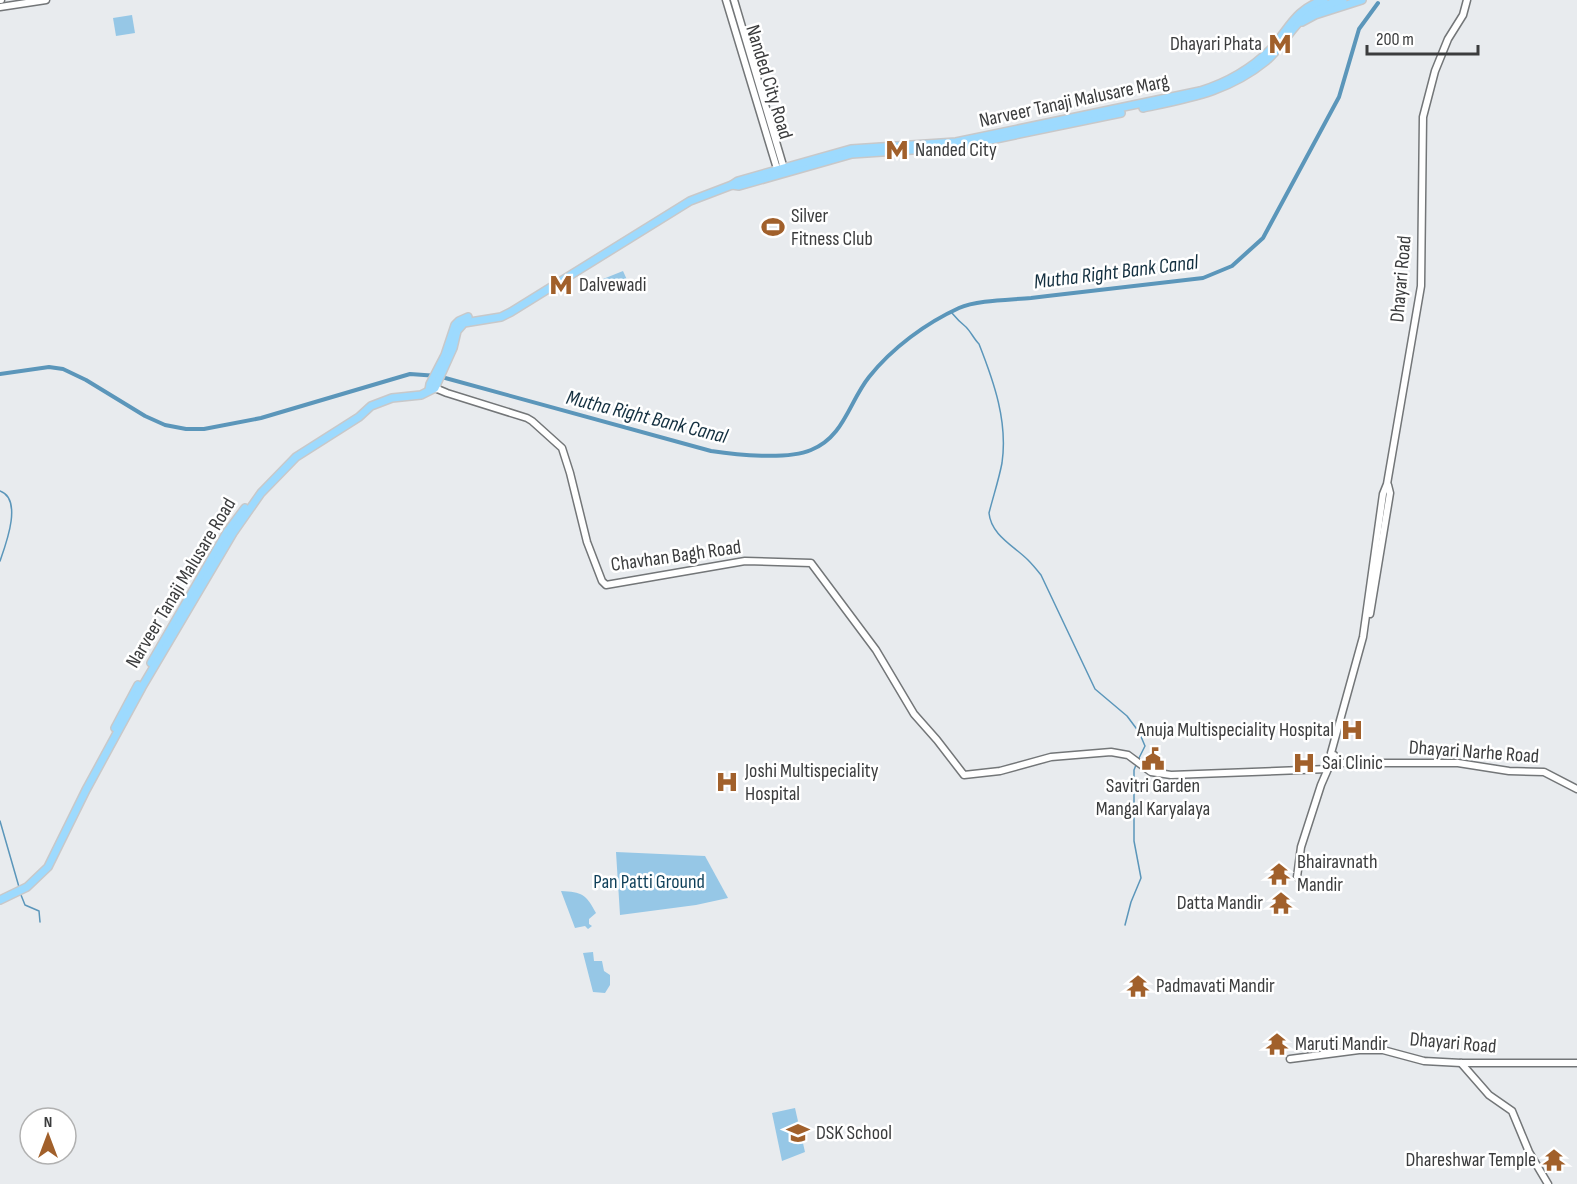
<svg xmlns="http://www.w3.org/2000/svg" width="1577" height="1184" viewBox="0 0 1577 1184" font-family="'Sofia Sans Condensed',sans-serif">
	<rect width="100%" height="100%" fill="#e8ebee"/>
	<g fill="#96c7e6">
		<path d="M132,15l3,18 -19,3 -3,-18z"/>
		<path d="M623,271l5,11 -30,11 -5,-10z"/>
		<path d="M616,852l89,4 23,42 -32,7 -76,10z"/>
		<path d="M561,891c21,1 25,3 35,22l-7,6v5l3,2 -4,3 -3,-3 -10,2z"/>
		<path d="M593,952l1,9h8l2,10 6,4v10l-5,8 -12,-1 -10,-39z"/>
		<path d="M795,1108l10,44 -23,9 -10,-48z"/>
	</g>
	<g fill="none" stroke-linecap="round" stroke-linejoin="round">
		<g stroke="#5b96ba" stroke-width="1.5">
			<path d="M951,312c5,6 10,11 15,15 5,5 8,12 13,17 15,38 29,78 23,119 -3,16 -9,34 -13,50 2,22 25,33 39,47 5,5 9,10 13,15l54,114 32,27 12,16 6,14 -7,14"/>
			<path d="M0,491c23,8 6,53 0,70"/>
			<path d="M0,821l19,66"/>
			<path d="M21,895l4,10 14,6 1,11"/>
			<path d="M1125,925l6,-23 10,-24 -7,-37v-71l2,-5"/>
		</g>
		<path stroke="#5b96ba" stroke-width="4" d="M0,374l49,-7 14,2 23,11 59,36 20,9 21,4h18l57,-11 149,-44 28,2 273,75c26,4 76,9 100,-1 33,-13 38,-48 58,-73 23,-29 57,-54 90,-69 18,-8 51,-8 72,-10 57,-7 114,-13 172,-20l29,-12 31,-28 76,-141 20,-68 19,-26"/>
		<g stroke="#737678" stroke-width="9">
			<g id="secondary">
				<path d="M0,0h1"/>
				<path d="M726,0l52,172"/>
				<path d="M734,0l51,172"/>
				<path d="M0,7l46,-7"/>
				<path d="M435,388l12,5 80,25 5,3 30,27 8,25 17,69 15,39 4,4 139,-24 66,2 65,87 38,64 23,26 27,35 36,-4 51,-14 60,-5 17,3 23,17 20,3 157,-6"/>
				<path d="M1370,614l20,-121 -2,-8"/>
				<path d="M1332,758l-1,-5 32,-116 20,-143 4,-10 34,-198 2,-169 12,-46 13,-32 15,-24 4,-15"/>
				<path d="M1330,763h128l51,8 35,1 33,17"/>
				<path d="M1297,877l4,-30 20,-62 13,-30"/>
				<path d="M1290,1059l69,-9h24l41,11 37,2h116"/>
				<path d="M1461,1063l28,32 23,16 17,41 19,32"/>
			</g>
		</g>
		<g stroke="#c8c8c9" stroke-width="10">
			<g id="primary">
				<path d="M1302,22l13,-7 47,-15"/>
				<path d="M1143,108c47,-10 85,-16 123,-47 17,-14 25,-35 43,-48 9,-7 23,-10 34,-13"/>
				<path d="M732,185l7,1 113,-32 105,-7 164,-34"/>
				<path d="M429,390l1,-6 15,-29 10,-30 4,-4 9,-4"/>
				<path d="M151,663l76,-131 18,-24"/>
				<path d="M115,728l23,-43"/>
				<path d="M0,900l27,-13 21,-20 38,-77 56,-103 91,-154 28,-40 35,-36 63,-40 12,-11 21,-8 29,-3 14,-7 18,-40 4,-17 7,-8 37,-6 10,-5 179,-111 42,-16 6,-4 113,-32 105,-7 244,-51c26,-8 51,-22 71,-42 18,-20 24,-40 53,-49"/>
			</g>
		</g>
		<use href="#secondary" stroke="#fff" stroke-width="6"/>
		<use href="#primary" stroke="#9ddafe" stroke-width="7"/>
	</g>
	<defs>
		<g id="metro-bare" transform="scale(1.8)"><path d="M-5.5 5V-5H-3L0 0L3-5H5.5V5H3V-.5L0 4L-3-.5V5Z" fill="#a1602b" stroke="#fff" stroke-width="2.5" paint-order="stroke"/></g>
		<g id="stadium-bare" transform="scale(1.8)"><path d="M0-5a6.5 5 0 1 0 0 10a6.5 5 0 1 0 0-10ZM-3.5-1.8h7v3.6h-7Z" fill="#a1602b" stroke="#fff" stroke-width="2.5" paint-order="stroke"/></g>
		<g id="hospital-bare" transform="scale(1.8)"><path d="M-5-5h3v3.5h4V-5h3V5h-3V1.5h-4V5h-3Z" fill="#a1602b" stroke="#fff" stroke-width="2.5" paint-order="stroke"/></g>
		<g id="civic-bare" transform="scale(1.8)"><path d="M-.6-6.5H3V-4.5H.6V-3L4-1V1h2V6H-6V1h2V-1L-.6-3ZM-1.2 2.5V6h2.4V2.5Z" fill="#a1602b" stroke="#fff" stroke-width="2.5" paint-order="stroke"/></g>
		<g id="temple-bare" transform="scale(1.8)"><path d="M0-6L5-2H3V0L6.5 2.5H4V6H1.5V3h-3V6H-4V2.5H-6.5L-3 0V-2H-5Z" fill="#a1602b" stroke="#fff" stroke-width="2.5" paint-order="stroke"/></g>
		<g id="school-bare" transform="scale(1.8)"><path d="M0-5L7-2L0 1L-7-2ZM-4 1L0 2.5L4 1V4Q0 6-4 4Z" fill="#a1602b" stroke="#fff" stroke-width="2.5" paint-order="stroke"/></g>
	</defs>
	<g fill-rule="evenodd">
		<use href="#metro-bare" x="1280" y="44"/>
		<use href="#metro-bare" x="897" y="150"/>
		<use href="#stadium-bare" x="773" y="227"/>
		<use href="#metro-bare" x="561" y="285"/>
		<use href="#hospital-bare" x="1352" y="730"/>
		<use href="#civic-bare" x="1153" y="759"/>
		<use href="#hospital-bare" x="1304" y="763"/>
		<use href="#hospital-bare" x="727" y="782"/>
		<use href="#temple-bare" x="1279" y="874"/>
		<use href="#temple-bare" x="1281" y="903"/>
		<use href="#temple-bare" x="1138" y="986"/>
		<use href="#temple-bare" x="1277" y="1044"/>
		<use href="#school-bare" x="798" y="1133"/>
		<use href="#temple-bare" x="1554" y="1160"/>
	</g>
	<g text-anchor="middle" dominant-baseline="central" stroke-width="5" stroke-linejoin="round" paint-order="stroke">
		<g font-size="20" fill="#3b3c3d" stroke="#fff" text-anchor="start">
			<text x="1262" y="44" text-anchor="end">Dhayari Phata</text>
			<text x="915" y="150">Nanded City</text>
			<text x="791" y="216">Silver<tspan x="791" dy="23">Fitness Club</tspan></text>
			<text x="579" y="285">Dalvewadi</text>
			<text x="1334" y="730" text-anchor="end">Anuja Multispeciality Hospital</text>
			<text x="1322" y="763">Sai Clinic</text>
			<text x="745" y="771">Joshi Multispeciality<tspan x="745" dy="23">Hospital</tspan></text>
			<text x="1153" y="786" text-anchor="middle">Savitri Garden<tspan x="1153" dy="23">Mangal Karyalaya</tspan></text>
			<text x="1297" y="862">Bhairavnath<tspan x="1297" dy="23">Mandir</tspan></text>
			<text x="1263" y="903" text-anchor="end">Datta Mandir</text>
			<text x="1156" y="986">Padmavati Mandir</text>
			<text x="1295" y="1044">Maruti Mandir</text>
			<text x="816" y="1133">DSK School</text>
			<text x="1536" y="1160" text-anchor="end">Dhareshwar Temple</text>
		</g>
		<g font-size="20" fill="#3b3c3d" stroke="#fff">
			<text transform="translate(769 82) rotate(73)">Nanded City Road</text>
			<text transform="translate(1074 101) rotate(-12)">Narveer Tanaji Malusare Marg</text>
			<text transform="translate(1401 279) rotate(-85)">Dhayari Road</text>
			<text transform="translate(676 556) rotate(-8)">Chavhan Bagh Road</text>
			<text transform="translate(181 583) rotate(-59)">Narveer Tanaji Malusare Road</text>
			<text transform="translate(1474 752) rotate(4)">Dhayari Narhe Road</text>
			<text transform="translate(1453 1043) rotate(5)">Dhayari Road</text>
		</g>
		<g font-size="20" fill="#0e3f59" stroke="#fff">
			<text x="649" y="882">Pan Patti Ground</text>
		</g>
		<g font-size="21" font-style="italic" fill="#143040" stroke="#fff">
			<text transform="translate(1116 272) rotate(-7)">Mutha Right Bank Canal</text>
			<text transform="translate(647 417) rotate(14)">Mutha Right Bank Canal</text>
		</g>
	</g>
	<g transform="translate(48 1136)"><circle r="28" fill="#ffffff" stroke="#b1b1b1" stroke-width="1.5"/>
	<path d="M0-4.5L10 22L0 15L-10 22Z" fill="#a1602b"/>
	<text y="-9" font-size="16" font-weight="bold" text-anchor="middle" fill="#3b3c3d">N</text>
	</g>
	<path d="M1367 45v9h111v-9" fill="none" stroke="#3b3c3d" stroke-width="3"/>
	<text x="1376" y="45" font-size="18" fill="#3b3c3d" stroke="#ffffff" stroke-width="4.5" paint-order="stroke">200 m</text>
</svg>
